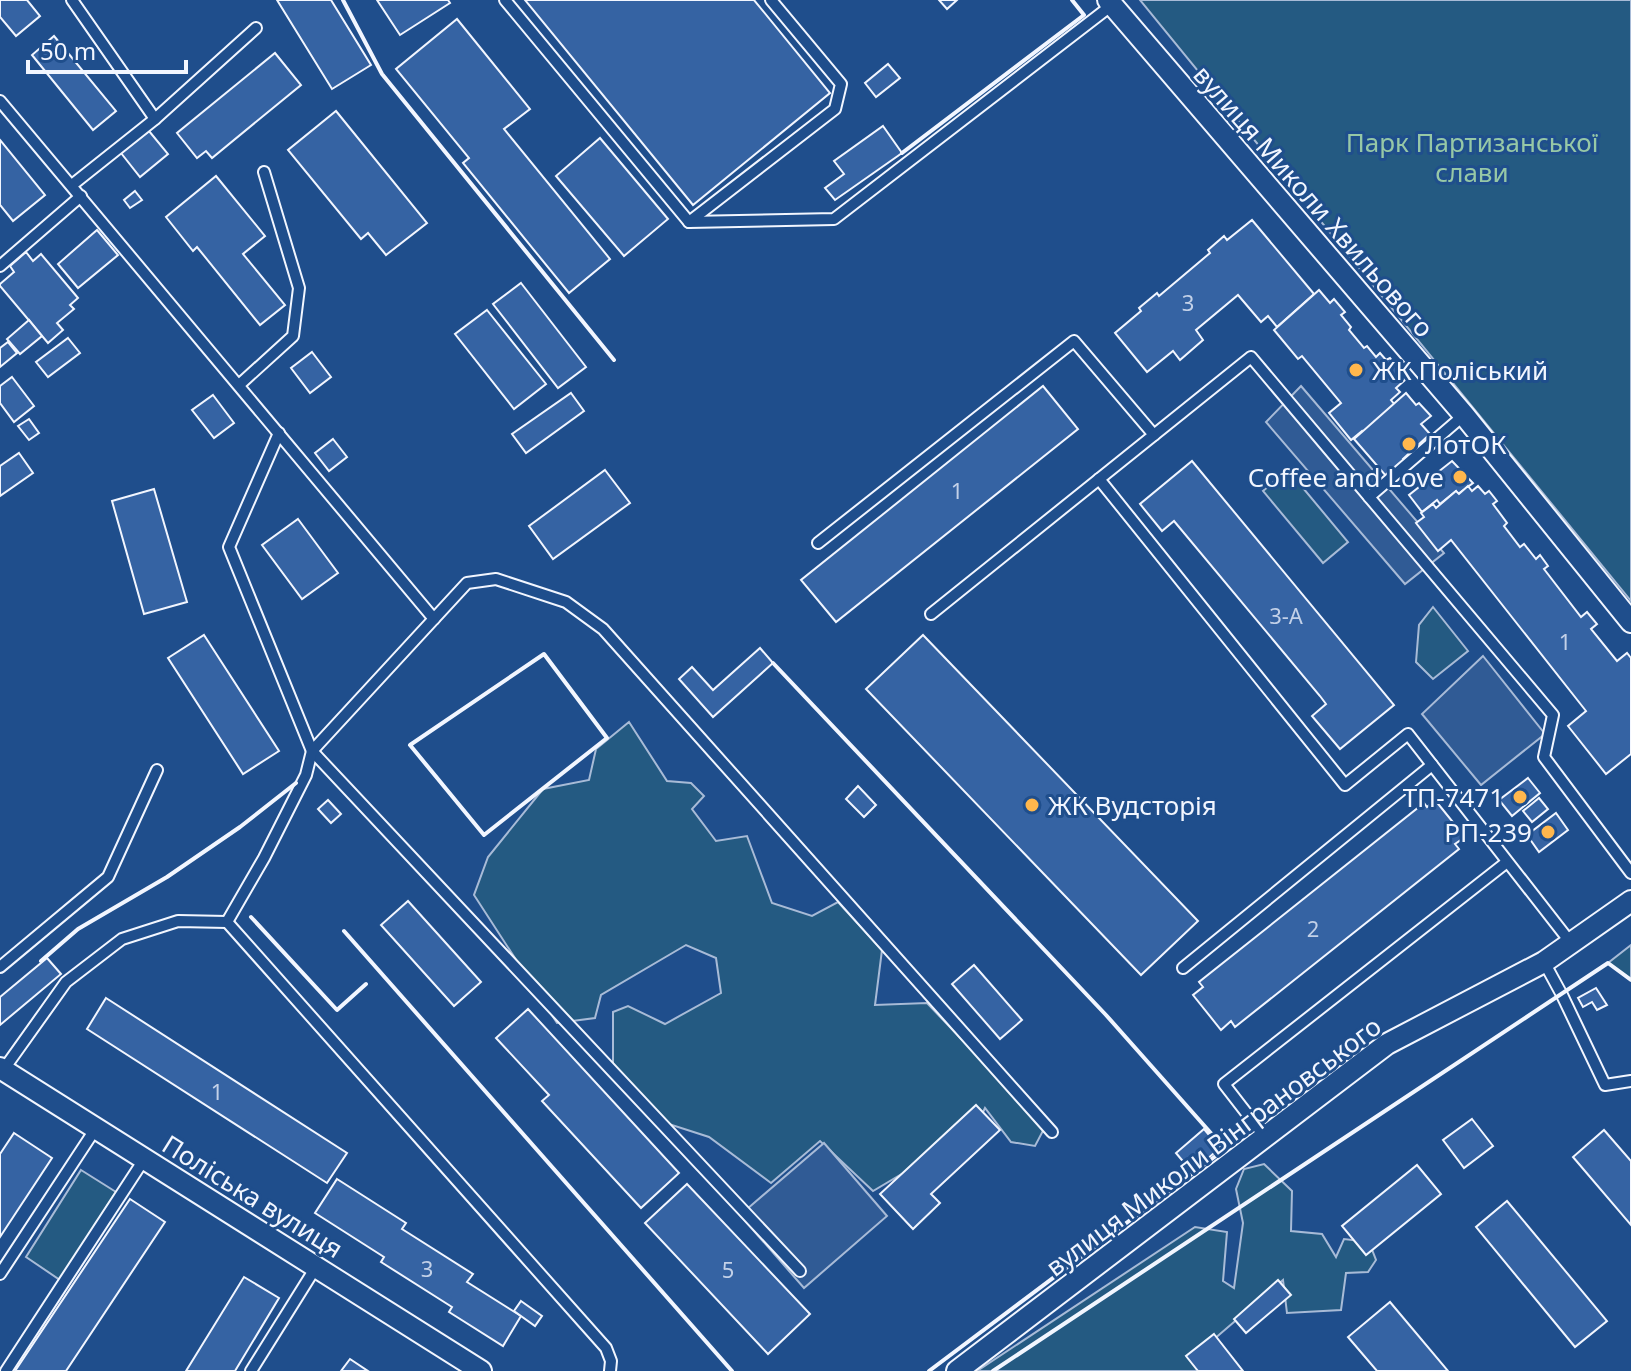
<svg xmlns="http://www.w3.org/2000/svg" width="1631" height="1371" viewBox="0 0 1631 1371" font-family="'Noto Sans',sans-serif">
	<rect width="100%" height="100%" fill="#1f4e8c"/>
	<g fill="#245a82" stroke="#a8bbd7" stroke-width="2">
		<path d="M1140,0h491v601z"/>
		<path d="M1288,470l60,72 -25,21 -60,-72z"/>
		<path d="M1433,607l35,44 -35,28 -17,-17 3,-37z"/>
		<path d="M629,722l38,59 24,2 13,13 -12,13 24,32 31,-5 25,67 40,13 26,-14 44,48 -7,55 52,-2 118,124 -10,19 -24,-4 -26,-34 -11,23 -101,60 -53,-50 -49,42 -62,-46 -59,-19 -37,-53v-53l15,-6 37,18 56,-31 -5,-35 -30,-13 -85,50 -6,23 -38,5 -83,-128 14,-38 55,-68 46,-9 7,-31z"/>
		<path d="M1631,945v35l-23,-17z"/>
		<path d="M1264,1164l28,27 -1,40 31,3 14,23 8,-18 25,3 7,18 -8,12 -22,1 -5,37 -54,3 -4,-33 -91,78 11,13h-226l218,-144 32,5 -4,49 11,7 9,-65 -7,-34 8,-20z"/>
		<path d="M81,1170l35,22 -56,88 -34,-23z"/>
	</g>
	<g fill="#305b95" stroke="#a8bbd7" stroke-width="2">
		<path d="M1301,386l143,167 -39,31 -139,-162z"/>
		<path d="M1483,656l62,78 -64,51 -59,-71z"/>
		<path d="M824,1143l63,73 -83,72 -64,-73z"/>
	</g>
	<g fill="#3563a3" stroke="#f2f6ff" stroke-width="2">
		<path d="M0,0h27l13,16 -24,20 -16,-19z"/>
		<path d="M277,0h54l40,65 -39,24z"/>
		<path d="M377,0h71l2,3 -50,32z"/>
		<path d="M525,0h229l76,93 -137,112z"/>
		<path d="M939,0h18l-10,9z"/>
		<path d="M457,19l73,90 -26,20 106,130 -41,34 -106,-130 6,-5 -73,-89z"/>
		<path d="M54,36l62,75 -23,19 -61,-75z"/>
		<path d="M275,53l26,32 -89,73 -6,-7 -9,7 -20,-25z"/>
		<path d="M888,64l12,14 -24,19 -11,-14z"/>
		<path d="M336,111l91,112 -41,32 -18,-22 -7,6 -73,-89z"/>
		<path d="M883,126l19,27 -67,47 -10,-12 19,-14 -10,-13z"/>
		<path d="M149,131l19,23 -28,23 -19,-24z"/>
		<path d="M600,138l68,81 -44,37 -68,-80z"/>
		<path d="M0,140l45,55 -32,26 -13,-16z"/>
		<path d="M216,176l49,60 -22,18 42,51 -25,20 -63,-78 -4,4 -27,-34z"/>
		<path d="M135,191l7,9 -12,8 -6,-8z"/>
		<path d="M1252,220l62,74 -37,33 -9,-11 -7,6 -23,-27 -42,35 7,10 -23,20 -7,-9 -26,21 -32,-39 26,-22 -2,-3 18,-15 2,3 51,-43 -2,-3 16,-14 3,4z"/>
		<path d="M97,230l21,25 -40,33 -20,-24z"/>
		<path d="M26,252l7,9 8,-7 37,44 -8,7 4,4 -17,14 6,7 -15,13 -48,-57v-2l14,-12 -4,-6z"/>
		<path d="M521,283l65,84 -28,21 -65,-84z"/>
		<path d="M1319,290l11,13 4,-4 11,13 -4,3 10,12 -2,3 15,18 3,-2 9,11 4,-4 6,7 4,-2 16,21 -10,9 4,4 -9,8 4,5 -20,16 3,4 -13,11 -3,-5 -11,9 -22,-27 12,-10 -39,-47 -4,3 -24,-29z"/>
		<path d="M487,310l59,74 -32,25 -59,-75z"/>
		<path d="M29,320l13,16 -22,18 -13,-15z"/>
		<path d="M68,338l12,15 -32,24 -12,-15z"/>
		<path d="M8,342l9,11 -17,14v-19z"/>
		<path d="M312,352l19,25 -21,16 -19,-25z"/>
		<path d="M12,377l22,29 -20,16 -14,-19v-17z"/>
		<path d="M1043,386l35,43 -242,193 -35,-42z"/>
		<path d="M571,393l13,18 -58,42 -14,-19z"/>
		<path d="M1406,393l10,12 3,-2 12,13 -10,8 9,10 -27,25 2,4 -19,13 -32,-37z"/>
		<path d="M213,395l21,28 -20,15 -22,-28z"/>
		<path d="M29,419l10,14 -10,7 -11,-14z"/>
		<path d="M333,439l14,18 -18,14 -14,-18z"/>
		<path d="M19,453l14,20 -33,23v-30z"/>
		<path d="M1192,461l202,244 -54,44 -28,-33 14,-12 -6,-8 -146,-175 -12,10 -22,-27z"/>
		<path d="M1452,461l21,22 -15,11 -2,-3 -16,13 -3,-4 -15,12 -13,-17z"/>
		<path d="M605,470l25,33 -77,56 -24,-33z"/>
		<path d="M1468,486l4,5 6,-5 7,8 4,-3 8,10 -4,3 14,19 -3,3 16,21 4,-3 12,15 4,-4 8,11 -4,3 37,48 6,-5 10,12 -6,5 26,32 10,-8 4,5v96l-25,20 -38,-48 18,-15 -135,-171 -13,11 -22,-28 8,-6 -3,-4 12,-9 3,4 20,-17 3,3z"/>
		<path d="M154,489l33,113 -43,12 -32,-113z"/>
		<path d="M298,519l40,54 -36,26 -40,-54z"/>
		<path d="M204,635l75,116 -36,23 -75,-116z"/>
		<path d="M923,635l275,286 -57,54 -275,-286z"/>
		<path d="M760,648l13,15 -60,54 -34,-38 13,-12 21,23z"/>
		<path d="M1528,778l12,15 -28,23 -13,-16z"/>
		<path d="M858,786l18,19 -12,12 -18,-18z"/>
		<path d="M1539,798l9,11 -16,13 -9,-11z"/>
		<path d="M328,800l13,14 -10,9 -13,-14z"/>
		<path d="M1435,800l30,37 -10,7 4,5 -224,178 -4,-6 -10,9 -28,-35 10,-8 -4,-5 225,-179 3,4z"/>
		<path d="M1556,813l12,17 -29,22 -12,-17z"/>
		<path d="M408,901l73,81 -27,24 -73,-81z"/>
		<path d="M47,958l14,16 -61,51v-28z"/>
		<path d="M974,965l48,55 -22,19 -48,-55z"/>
		<path d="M1596,988l11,17 -10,5 -5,-8 -9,5 -5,-9z"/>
		<path d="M106,998l241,155 -20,30 -240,-154z"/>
		<path d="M528,1009l151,164 -38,35 -99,-107 7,-6 -53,-57z"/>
		<path d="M976,1105l24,25 -69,64 9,9 -27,26 -33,-35z"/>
		<path d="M1472,1119l21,27 -29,22 -21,-28z"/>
		<path d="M1204,1129l16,19 -28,24 -16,-19z"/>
		<path d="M1604,1130l27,31v64l-58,-68z"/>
		<path d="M14,1133l38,25 -52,79v-83z"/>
		<path d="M1417,1165l24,29 -75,61 -24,-29z"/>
		<path d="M337,1179l69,44 -4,6 71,45 -6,8 54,34 -18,30 -54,-34 3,-5 -71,-45 3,-5 -69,-44z"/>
		<path d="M687,1184l123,130 -42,40 -123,-131z"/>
		<path d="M130,1199l35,23 -99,149h-51z"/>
		<path d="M1507,1201l100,120 -32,26 -99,-120z"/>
		<path d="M244,1277l35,21 -44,73h-49z"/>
		<path d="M1278,1280l13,15 -45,38 -12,-14z"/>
		<path d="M521,1301l21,15 -7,10 -21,-15z"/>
		<path d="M1390,1302l58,69h-71l-29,-34z"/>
		<path d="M1214,1334l29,37h-45l-12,-15z"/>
		<path d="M350,1359l18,12h-27z"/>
	</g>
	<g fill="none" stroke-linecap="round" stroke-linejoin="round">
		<g stroke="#f2f6ff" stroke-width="14">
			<g id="service">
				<path d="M72,0l83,119"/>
				<path d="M505,0l184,222"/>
				<path d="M0,101l434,518"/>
				<path d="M72,185l83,-66 101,-91"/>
				<path d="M689,222l145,-3 278,-214"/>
				<path d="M689,222l146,-113 6,-25 -70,-84"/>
				<path d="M0,266l81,-70"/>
				<path d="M239,385l54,-49 6,-48 -35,-116"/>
				<path d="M279,433l-50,114 83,204 488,520"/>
				<path d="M1099,479l246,306 63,-51 163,209"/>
				<path d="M1369,497l95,-82"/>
				<path d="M818,543l256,-202 80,94"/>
				<path d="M931,614l320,-257 302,358 -9,42 87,116"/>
				<path d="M227,922l379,426 5,13 -1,10"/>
				<path d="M1544,962l18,33 43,90 26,-4"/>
				<path d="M0,967l108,-90 49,-107"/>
				<path d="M1183,968l249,-203"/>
				<path d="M4,1069l62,-87 56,-43 56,-18 49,1 37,-64 42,-83 6,-24 155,-168 29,-4 70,23 37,27 449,503"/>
				<path d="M1265,1137l-41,-53 283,-222"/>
				<path d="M0,1274l96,-146"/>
				<path d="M6,1371l139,-213"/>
				<path d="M251,1371l65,-104"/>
			</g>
		</g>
		<g stroke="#f2f6ff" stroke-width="24">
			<g id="minor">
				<path d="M1108,0l356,415 167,207"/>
				<path d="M0,1068l481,303"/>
				<path d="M957,1371l430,-327 157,-82 87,-61"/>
			</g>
		</g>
		<use href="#service" stroke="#1f4e8c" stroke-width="10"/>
		<use href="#minor" stroke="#1f4e8c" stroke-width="20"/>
		<g stroke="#f2f6ff" stroke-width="4">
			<path d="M343,0l39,74 232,286"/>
			<path d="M902,153l182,-138 -12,-15"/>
			<path d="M544,654l63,84 -123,97 -74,-90z"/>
			<path d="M773,663l333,352 119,134 -296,222"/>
			<path d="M251,917l86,93 29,-26"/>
			<path d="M344,931l388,440"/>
			<path d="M41,961l37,-32 89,-52 73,-50 56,-44"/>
			<path d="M993,1371l615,-408 23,17"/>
		</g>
	</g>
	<g fill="#ffb74d" stroke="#1f4e8c" stroke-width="3">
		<circle cx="1356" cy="370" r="8"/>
		<circle cx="1409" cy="444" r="8"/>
		<circle cx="1460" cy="477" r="8"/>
		<circle cx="1520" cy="797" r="8"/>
		<circle cx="1032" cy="805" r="8"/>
		<circle cx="1548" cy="832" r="8"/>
	</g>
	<g text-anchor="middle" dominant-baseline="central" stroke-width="6" stroke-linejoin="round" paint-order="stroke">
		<g font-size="22" fill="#c3d1e8">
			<text x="1188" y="302">3</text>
			<text x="957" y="490">1</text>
			<text x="1286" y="615">3-А</text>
			<text x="1565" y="641">1</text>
			<text x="1313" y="928">2</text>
			<text x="217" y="1091">1</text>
			<text x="427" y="1268">3</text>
			<text x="728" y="1269">5</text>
		</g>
		<g font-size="26" fill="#97c8a6" stroke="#1f4e8c">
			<text x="1472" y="142">Парк Партизанської<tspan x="1472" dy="30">слави</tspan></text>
		</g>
		<g font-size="26" fill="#f2f6ff" stroke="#1f4e8c">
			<text transform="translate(1314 201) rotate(49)">вулиця Миколи Хвильового</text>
			<text transform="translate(1213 1146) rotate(-37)">вулиця Миколи Вінграновського</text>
			<text transform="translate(253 1196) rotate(32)">Поліська вулиця</text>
		</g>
		<g font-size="26" fill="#f2f6ff" stroke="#1f4e8c" text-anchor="start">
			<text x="1372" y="370">ЖК Поліський</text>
			<text x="1425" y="444">ЛотОК</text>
			<text x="1444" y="477" text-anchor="end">Coffee and Love</text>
			<text x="1504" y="797" text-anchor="end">ТП-7471</text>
			<text x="1048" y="805">ЖК Вудсторія</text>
			<text x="1532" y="832" text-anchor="end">РП-239</text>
		</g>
	</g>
	<path d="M28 60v12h158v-12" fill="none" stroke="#f2f6ff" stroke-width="4"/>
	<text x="40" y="60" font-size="24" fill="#f2f6ff" stroke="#1f4e8c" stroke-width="6" paint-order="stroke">50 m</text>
</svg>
